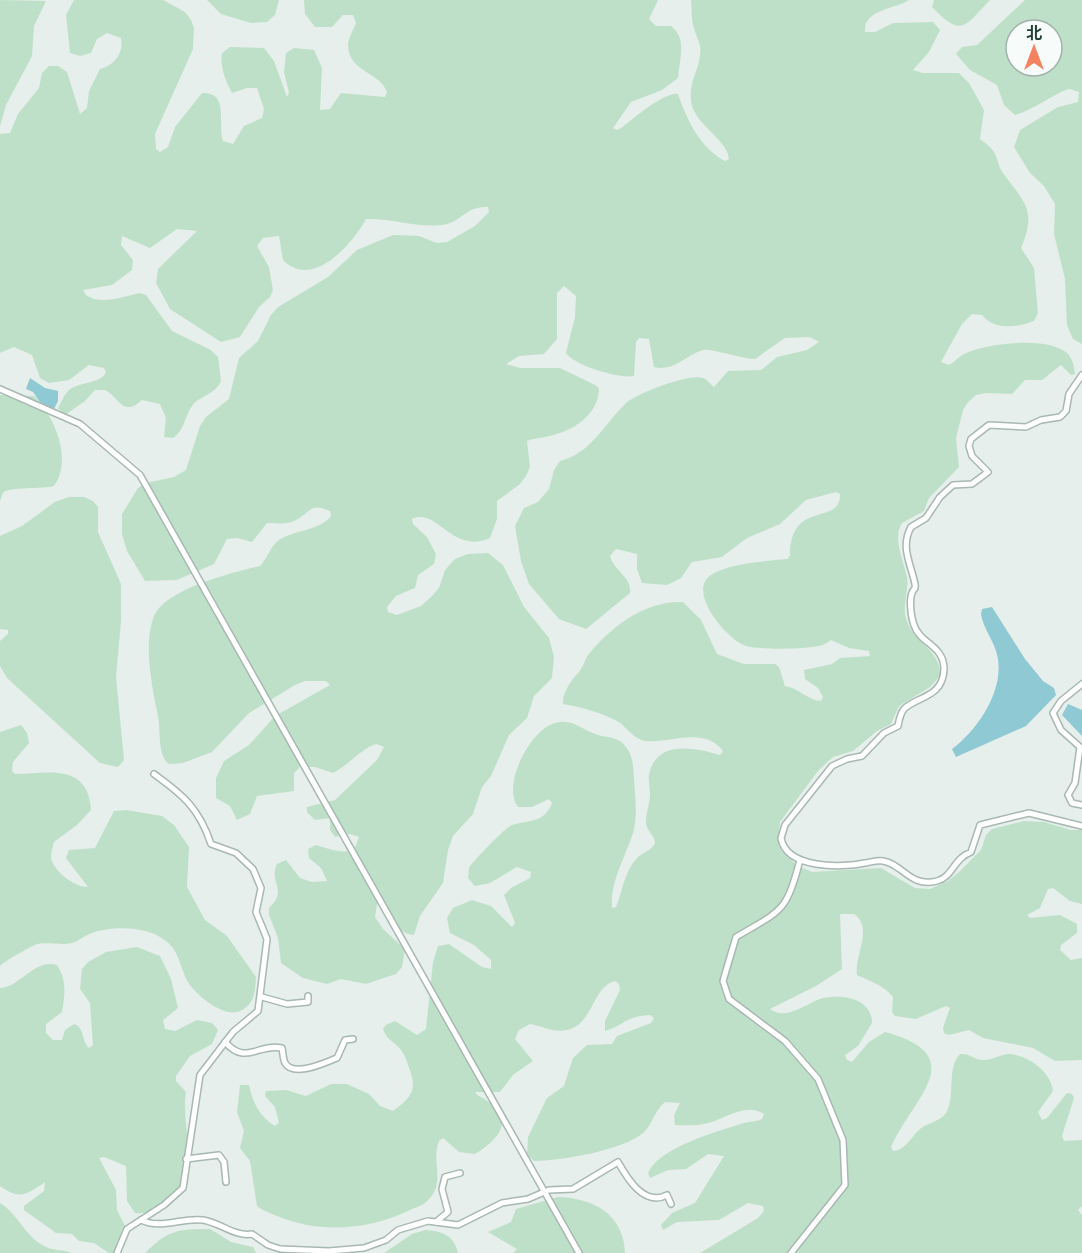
<svg xmlns="http://www.w3.org/2000/svg" width="1082" height="1253" viewBox="0 0 1082 1253" font-family="'Source Sans 3','Noto Sans SC',sans-serif">
	<rect width="100%" height="100%" fill="#e6efeb"/>
	<g fill="#bfe0c8" fill-rule="evenodd">
		<path d="M0,0l46,1 -12,25 -2,30 -26,49 -6,21z"/>
		<path d="M74,0h89l22,12 6,8 3,8 -1,21 -38,85 1,15 4,3 8,-5 7,-20 27,-34c28,-2 15,33 21,48l10,3 11,-18 18,-8 2,-9 -7,-21h-10l-15,5c-7,-13 -12,-26 -10,-40l8,-6 34,1 10,13 13,36 2,-4 -5,-21 2,-19 8,-5 20,2 8,18 -2,42 10,-1 11,-16 44,4 2,-5c-7,-20 -38,-20 -39,-46 0,-8 5,-15 8,-23l-3,-8h-10l-11,12h-17l-10,-13 -1,-14h354l-9,19 7,7h15c17,13 8,34 7,52l-16,12 -31,12 -18,26 4,2 4,-2c12,-9 42,-36 57,-34 9,26 22,54 47,67l4,-2c-1,-18 -31,-33 -37,-53 -6,-25 11,-39 8,-60 -1,-6 -5,-12 -6,-18 -3,-8 -2,-19 -3,-28h218c-13,9 -46,9 -44,32h10l18,-9 40,-1 7,8 -11,22 -16,18 10,3h36l10,10 15,27 -4,29c5,4 11,8 14,13 4,6 4,15 9,21 22,30 34,37 18,75l13,20 4,45 -4,8c-18,7 -40,9 -52,-6l-10,-1 -10,10 -21,38 8,3c6,-3 9,-8 15,-11 22,-11 83,-18 103,-1 6,6 7,13 8,21l-4,1 -10,-10 -19,15h-17l-13,14 -26,-1 -10,2 -8,7 -5,8 -7,28 3,29 -30,31 -5,13 -22,12c-10,15 2,38 5,54 2,14 -5,28 -1,41 6,24 36,32 34,58l-10,11 -31,19 -8,18 -14,7 -24,20 -20,6 -15,14 -38,51 -2,19 3,9 17,16 14,6 69,-4 34,20 15,1 18,-8 11,-9 22,-22 5,-15 6,-6 32,-8 20,1 27,8h11v74l-12,-3 -17,-13 -5,1 -8,19 -13,7 3,3 30,-3 17,9v9l-16,12 -1,5 11,10 11,-2v102l-27,1 -22,-13 -50,-10 -14,-8 -20,5 -5,-2 -1,-5 7,-20 -4,-2 -30,13 -21,-3 -3,-4 1,-15c-10,-12 -23,-16 -36,-22 -3,-19 17,-47 -3,-61h-14l2,55 -26,17 -46,23c17,13 37,-7 53,-11 19,-4 49,0 49,25l-14,23 -13,9 2,5 5,2 17,-20 16,-10c88,24 28,65 6,115l2,4c12,-1 18,-13 25,-20 7,-8 22,-9 28,-18 10,-16 0,-45 14,-59 10,-1 13,5 22,6 9,1 18,-6 28,-6 19,2 41,18 43,37l-15,21 4,8 5,-2 20,-25 5,1 2,4 -12,38 2,5 18,-1v66l-4,4 4,5v38h-382l58,-35 6,-7 -1,-5 -15,-3 -29,17 -42,2 -14,8 -2,-5 11,-12 23,-10 29,-47 -16,-2 -22,15 -18,1 -18,8 -2,-5c10,-25 70,-42 96,-50 6,-2 12,-1 18,-4l2,-5c-20,-13 -41,7 -60,10 -9,2 -20,1 -29,1l-1,-10 6,-12 -15,-1c-11,9 -12,22 -22,31 -19,17 -83,28 -109,28l-7,-7 1,-17 19,-39 17,-12 9,-28 14,-13 25,-1 5,-8 34,-13 3,-5 -4,-3c-24,1 -25,10 -45,16v-10l15,-31 -1,-6 -4,-3c-23,6 -22,44 -48,49 -14,3 -25,-4 -37,-6l-11,6 -4,9 18,22 -20,14 -13,17h-25c4,6 6,4 11,8 31,19 12,40 -11,54l-16,-2 -16,-14 -4,3c-8,19 6,40 -9,57 -4,6 -13,9 -20,12 -41,20 -90,24 -133,6 -7,-3 -14,-5 -20,-10l-7,-45 -10,-13 4,-17 -7,-19 3,-27h9c4,18 10,31 26,41l4,-3 -4,-16 -10,-11 1,-5 20,-1 20,6 25,-12h16l22,10 11,12 13,5c18,-13 25,-21 16,-43 -2,-6 -4,-13 -8,-18 -7,-9 -14,-9 -18,-21l3,-4 9,-4 22,14 9,-6 7,-67 5,-16 11,-2 33,23 9,2v-9l-17,-15 -24,-12 -3,-15 6,-10 19,-8 19,6 21,21 3,-4 -11,-28 7,-7 19,-10 1,-6 -14,-5 -27,16 -15,3 -7,-8 1,-10c3,-6 37,-41 43,-43 16,-5 33,-2 40,-22l-3,-4 -17,8h-14c-17,-22 13,-78 37,-84 18,-5 28,8 43,12 8,2 15,2 22,6 13,10 13,23 14,37 1,18 4,38 -1,55 -8,25 -23,48 -21,75l4,-1c7,-17 8,-35 21,-49 6,-6 14,-7 18,-15 0,-8 -9,-12 -9,-21 0,-10 4,-19 4,-28 0,-7 -2,-14 -1,-19 7,-36 46,-27 71,-20l3,-4c-19,-25 -50,-8 -77,-10 -14,-2 -19,-15 -31,-21 -16,-8 -34,-13 -52,-16 -1,-11 9,-25 16,-32 4,-5 6,-12 9,-17 24,-29 56,-54 95,-53l18,18 16,34 27,10h31l4,3 6,19c14,2 22,14 36,15l2,-4 -5,-9 -13,-9 -1,-9 28,-6 8,-6 30,-2 -1,-5 -20,-3 -18,-8c-3,2 -7,5 -12,6 -13,3 -60,4 -73,0 -19,-6 -60,-55 -35,-71 16,-11 56,-14 76,-16l3,-3c0,-58 51,-29 50,-62l-4,-2 -30,8 -26,24 -33,14 -25,19 -30,5 -11,16 -14,7 -25,-2 -5,-14v-15l-21,-5 -6,7c4,15 22,21 20,37l-44,36 -27,-10 -30,-35 -8,-23 -6,-35 9,-18 14,-6 11,-13 5,-19 6,-9c31,-8 43,-35 65,-57 10,-10 64,-31 78,-26 4,1 8,7 11,9l14,-16 33,-1 16,-13 30,-7 12,-8 -9,-5 -25,1 -30,21c-13,0 -44,-11 -52,-9 -17,5 -29,22 -49,17l-5,-28 -10,-1 -3,4 -2,34c-14,3 -59,-10 -68,-23l9,-36 1,-21 -12,-10 -7,7v46l-13,15 -25,2 -13,8 14,4h40l35,17 4,3c0,26 -25,43 -50,48 -8,2 -14,2 -22,5l3,26 -4,9 -6,8 -23,17v18l-7,19c-38,17 -53,-31 -78,-19l1,5 14,13 9,17 -2,10 -16,11 -3,13 -19,8 -9,11 1,5 9,3 24,-9 11,-10 7,-8 6,-18 10,-11 13,-5 20,-1 15,12 21,42 25,31 5,19 -2,21 -18,18 -7,22 -18,17 -18,41 -9,11 -9,27 -20,22 -5,14 -5,33 -23,33 -6,19c-20,-2 -27,-22 -36,-37l-3,19 8,12 22,20 -3,18 -6,7 -30,10 -25,-5 -14,5 -24,-6 -22,-15 -3,-25 -9,-23v-7c20,-19 -1,-25 8,-44l9,-4 14,18 12,4 15,-1 -6,-13 -12,-10 -1,-9 8,-4c14,4 23,9 38,5l5,-13 -9,-3 -15,3 -5,-7v-12l-15,2 -8,-8v-5l28,-7 42,-40 7,-13 -8,-3c-17,6 -27,21 -43,29l-18,-6h-15l-6,6v18l-37,5 -7,18 -13,6 -7,-14 -14,-8v-20l8,-17 25,-16 26,-29 55,-31 -4,-4h-21l-10,4 -46,28 -37,39 -29,11 -14,1c-12,-9 -8,-34 -11,-48 -6,-29 -15,-72 -4,-100 11,-27 79,-44 106,-50 8,-8 10,-20 19,-26 15,-10 40,-9 52,-24l-1,-5c-21,-9 -18,1 -34,9 -8,5 -20,3 -29,3l-15,19 -15,-4 -10,1 -13,25 -37,16 -32,1 -18,-30 -5,-17v-20l16,-26 8,-5 28,-6 12,-7 14,-44 6,-9 23,-18 10,-41 19,-17 13,-26 7,-8 50,-30 29,-27 36,-15 26,1 18,7 10,-1 28,-16 14,-14 -1,-5c-24,-1 -26,16 -47,18 -25,3 -50,-7 -75,-6 -14,26 -54,71 -83,41l-4,-24 -16,2 -6,8 12,21 4,23 -3,7 -11,10 -19,30 -19,5 -51,-33 -14,-26 2,-14 39,-38 -20,-2 -27,19 -28,-12 -1,9 12,15 -1,10 -20,15 -29,5 3,5c15,11 39,1 54,-2l6,2 26,36 39,19 7,7 3,24c-6,14 -21,14 -29,25 -7,10 -8,25 -19,32l-9,-1 2,-19 -6,-14 -18,-4c-19,18 -23,-3 -37,-10h-10l-10,11 -20,14 -7,-7c3,-5 6,-13 10,-17 10,-10 32,-6 38,-19l-2,-4 -15,-3 -20,15 -20,3 -9,-5 -8,-23 -18,-8 -14,6v-219l10,-1 8,-19 21,-26 3,-15 7,-7h9l9,6 13,42 7,-6 2,-17 11,-22c14,-3 24,-16 21,-31l-14,-5 -10,6 -6,14 -11,3 -10,-3 -4,-38z"/>
		<path d="M207,0h72l-4,15 -8,7 -16,1 -30,-9z"/>
		<path d="M934,0h56c-26,27 -28,38 -58,7z"/>
		<path d="M1025,0h57v344l-9,-5 -6,-14 -2,-46 -11,-45 1,-30 -11,-18 -14,-13 -16,-26 6,-17 38,-23 20,-5 1,-10c-1,0 -8,-3 -9,-3 -7,-1 -38,22 -55,26l-11,-10 -7,-20 -27,-15 -14,-16 6,-7 15,-2zM1016,30h36v36h-36z"/>
		<path d="M0,395l34,1c21,20 39,65 20,90 -10,3 -45,1 -50,6 -2,1 -3,7 -4,9z"/>
		<path d="M69,497h15l9,4 5,6v25l23,52v37l-5,56 8,83 -6,7 -18,-4 -93,-85 -7,-12v-25l8,-7v-4l-8,-1v-93l22,-10 33,-24z"/>
		<path d="M21,725l6,8 2,10 -16,19 -1,9 3,3c35,-1 73,-11 76,36l-14,15 -23,17c-1,4 -3,10 -3,15 1,13 24,31 37,30l-22,-29 3,-8 26,-2 19,-37 12,-1 36,6 12,9 15,22 -2,40 18,33 22,16 29,41c-1,15 -1,27 -16,34 -16,7 -41,-14 -50,-26 -11,-16 -9,-35 -27,-46 -18,-13 -51,-13 -71,-6 -7,2 -13,8 -20,10 -12,3 -26,-2 -37,2 -7,3 -30,16 -35,21v-234z"/>
		<path d="M137,947l23,9 11,23 7,29 -15,12 2,9 10,2 22,-11 15,3 6,7 -6,14 -22,12 -14,20v5l10,11c-6,35 19,94 -20,114 -10,5 -19,8 -31,7l-8,-12 -1,-35 -22,-9 -5,1 17,32 1,20 8,16 -4,27h-12l-15,-10 -15,-2 -7,-7 -16,-1 -32,-23v-4l20,-15 1,-9c-18,13 -26,18 -45,4v-198c21,-1 34,-30 57,-23 10,16 8,29 5,47l-16,12v9l7,7h9l3,-10 9,-6c11,4 7,16 15,24l4,-3 -3,-42 -10,-14 2,-20 6,-7 18,-10z"/>
		<path d="M558,1197c35,1 66,17 67,56h-112l4,-4 -29,-17 23,-10 5,-13z"/>
		<path d="M0,1203c18,11 24,32 44,43 8,5 19,3 28,7h-72z"/>
		<path d="M210,1229l21,13 22,5 3,6h-111c23,-23 33,-24 65,-24z"/>
		<path d="M425,1230c17,1 29,5 33,23h-74l28,-19z"/>
	</g>
	<g fill="#8ec9d4">
		<path d="M30,378l15,10 13,3v10l-4,8 -10,-1 -11,-16 -7,-3z"/>
		<path d="M992,607l33,52 18,22 11,7 2,7 -30,31 -70,31 -4,-8c28,-21 57,-65 43,-101 -4,-11 -12,-21 -14,-34l1,-5z"/>
		<path d="M1068,704l14,6v26l-20,-21z"/>
	</g>
	<g fill="none" stroke-linecap="round" stroke-linejoin="round">
		<g stroke="#a8b8b2" stroke-width="8">
			<g id="minor">
				<path d="M1082,375l-13,19 -3,17 -6,6 -19,3 -15,7 -37,-2 -18,14 -2,7 3,10 16,16 -16,12 -19,1 -13,12 -14,21 -15,9c-11,20 0,37 4,57 1,7 -1,3 -3,9 -3,7 -1,24 2,32 6,19 30,20 30,44 -1,29 -27,27 -40,40 -4,5 -5,11 -6,17l-14,7 -22,23 -15,3 -15,7 -47,59 -4,13c5,31 61,30 84,25 7,-1 12,-3 18,-2 20,3 27,27 54,20 16,-4 16,-22 34,-29l9,-27 49,-12 53,13"/>
				<path d="M0,389l80,35 60,51 439,778"/>
				<path d="M1082,684l-21,17 -8,12 8,17 19,17 -5,36 -7,12 4,8 10,2"/>
				<path d="M262,997l25,7 21,-2v-6"/>
				<path d="M225,1042c21,24 33,1 57,6 1,5 1,11 3,15 9,15 41,-1 52,-5l8,-18 8,-1"/>
				<path d="M186,1159l33,-4 5,7 2,20"/>
				<path d="M141,1220c20,10 41,-3 62,0 18,3 32,17 49,14l16,11 12,4 49,2 35,-3 22,-8 12,-10 30,-9 30,4 44,-22 26,-4 21,-9 24,-1 45,-27c9,16 26,45 49,33l4,9"/>
				<path d="M436,1222l12,-10 -6,-23 3,-12 15,-4"/>
				<path d="M117,1253l10,-24 37,-24 19,-17 17,-113 33,-43 25,-21 9,-72 -11,-27 5,-24 -8,-19 -17,-16 -25,-9c-12,-36 -28,-49 -57,-70"/>
				<path d="M791,1253l54,-68 -2,-45 -25,-61 -33,-38 -56,-42 -6,-18 13,-44c46,-27 50,-24 64,-77"/>
			</g>
		</g>
		<use href="#minor" stroke="#fff" stroke-width="5"/>
	</g>
	<g transform="translate(1034 48)"><circle r="28" fill="#f7fbf9" stroke="#a3b1ad" stroke-width="1.5"/>
	<path d="M0-4.5L10 22L0 15L-10 22Z" fill="#f4845f"/>
	<text y="-9" font-size="16" font-weight="bold" text-anchor="middle" fill="#24423a">北</text>
	</g>
</svg>
